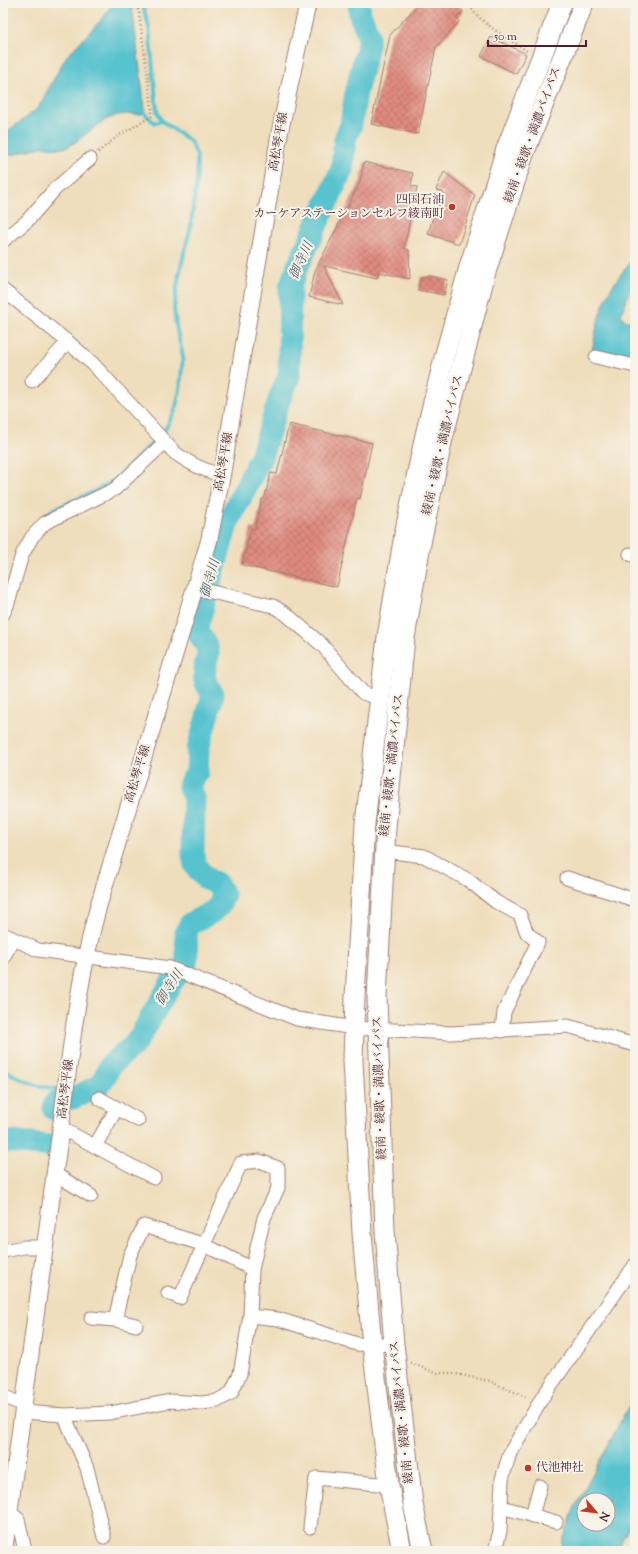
<svg xmlns="http://www.w3.org/2000/svg" width="638" height="1554" viewBox="0 0 638 1554" font-family="'Sorts Mill Goudy','Noto Serif JP',serif">
	<defs>
		<pattern id="building-cross-hatch" width="8" height="8" patternUnits="userSpaceOnUse"><rect width="8" height="8" fill="#e08b7f"/><path d="M0 0l8 8M0 8l8-8" fill="none" stroke="#b87168"/></pattern>
	</defs>
	<rect width="100%" height="100%" fill="#f7f3e8"/>
	<filter id="ink" filterUnits="userSpaceOnUse"><feTurbulence type="fractalNoise" baseFrequency=".025" numOctaves="2"/><feDisplacementMap in="SourceGraphic" scale="8" xChannelSelector="R" yChannelSelector="G"/><feConvolveMatrix kernelMatrix="1 2 1 2 8 2 1 2 1" color-interpolation-filters="sRGB"/></filter>
	<filter id="wash" filterUnits="userSpaceOnUse"><feTurbulence type="fractalNoise" baseFrequency=".012" numOctaves="4" result="noise"/><feDisplacementMap in="SourceGraphic" scale="16" xChannelSelector="R" yChannelSelector="G"/><feGaussianBlur stdDeviation="0.9" result="paint"/><feColorMatrix in="noise" values="0 0 0 0 0 0 0 0 0 0 0 0 0 0 0 0 0 1.4 0 .05"/><feComposite in="paint" operator="in"/></filter>
	<g filter="url(#wash)">
		<rect width="100%" height="100%" fill="#efdebc"/>
		<g fill="#56c3cf" stroke="#50717d" fill-rule="evenodd">
			<path d="M113,3h17l2,4 13,103 -3,4c-8,1 -20,-1 -27,2 -18,6 -30,21 -46,30 -9,5 -17,0 -27,1 -11,1 -21,7 -33,8l-6,-5v-14l6,-6 17,-12 12,-10 28,-51 38,-40z"/>
			<path d="M632,260l3,1v16l-14,37 4,7h10v39l-43,-8c3,-17 6,-35 13,-51 6,-15 17,-28 27,-41z"/>
			<path d="M635,1394v120l-18,37h-54l-1,-8 12,-34zM584,1500h24v24h-24z"/>
		</g>
		<g fill="none" stroke-linecap="round" stroke-linejoin="round">
			<g stroke="#56c3cf" stroke-width="4">
				<path d="M140,109l15,14 7,-2"/>
				<path d="M42,518l12,-9 41,-18 21,-12 47,-46 12,-22 5,-22 3,-33 -7,-30 -2,-18 5,-34 11,-44 7,-50v-24l-7,-15 -28,-20 -5,-10 -8,-84 -7,-24"/>
				<path d="M3,1069c20,12 31,17 54,20l-2,14"/>
			</g>
			<g stroke="#56c3cf" stroke-width="23">
				<path d="M73,1098l24,-11 5,-5 9,-18 21,-17 9,-12 30,-52 14,-18 2,-6 -1,-27 5,-9 23,-12 6,-7 4,-9 -8,-12 -8,-3 -7,-7 -6,-8 -2,-10 1,-58 -5,-9 1,-5 7,-10 1,-24 15,-55c-10,-13 -10,-16 -7,-32 1,-3 3,-7 2,-9 0,-11 -11,-17 -11,-26l30,-103 34,-67 18,-57 10,-24 1,-89 7,-19 45,-99 3,-30 6,-14 5,-33 12,-47v-12l-8,-18 -1,-12"/>
				<path d="M54,1109l1,-6 1,-1"/>
				<path d="M3,1141l47,5"/>
			</g>
		</g>
		<g id="blocks">
			<g fill="url(#building-cross-hatch)">
				<path d="M419,3h36l8,8 -6,7 3,3 -24,26 -18,87 -47,-10 19,-89z"/>
				<path d="M491,37l35,17 -10,20 -35,-18z"/>
				<path d="M364,162l49,11 -2,13 6,1 -13,61 5,2 1,29 -31,-7 -2,6 -53,-12 19,39 -34,-8 6,-26 45,-89z"/>
				<path d="M444,172l31,23 -16,49 -31,-10 5,-17 11,-24 -8,-3z"/>
				<path d="M431,276l17,4 -4,15 -26,-5 3,-13z"/>
				<path d="M289,424l83,19 -12,56 -3,-1 -20,89 -95,-22 9,-37 4,1 7,-30h2l7,-26 6,1z"/>
			</g>
		</g>
	</g>
	<g filter="url(#ink)">
		<use href="#blocks" fill-opacity="0" stroke="#9c7e74" stroke-width="1"/>
		<g fill="none" stroke-linecap="round" stroke-linejoin="round">
			<g stroke="#9c7e74" stroke-width="15">
				<g id="minor">
					<path d="M3,241l24,-20 28,-32 35,-30"/>
					<path d="M3,290l65,52 25,22 82,89c15,11 29,18 47,22"/>
					<path d="M596,357l39,9"/>
					<path d="M32,381l36,-39"/>
					<path d="M630,554l5,2"/>
					<path d="M194,588l79,18 13,8 36,31 41,48 17,6"/>
					<path d="M3,614l5,-11 14,-48 10,-18 13,-14 70,-34 49,-46"/>
					<path d="M384,851l40,5 44,24 28,22 24,13 7,18 11,9 -34,70 -2,19"/>
					<path d="M567,878l68,22"/>
					<path d="M3,934l35,16 132,18 127,51 57,9 97,5 117,-7 67,19"/>
					<path d="M3,958l10,-18"/>
					<path d="M99,1098l39,22"/>
					<path d="M61,1128l93,50"/>
					<path d="M95,1146l22,-38"/>
					<path d="M55,1174l36,22"/>
					<path d="M3,1251l21,-4h22"/>
					<path d="M250,1316l28,3 79,25 15,1 22,-1"/>
					<path d="M91,1318l24,2 21,5"/>
					<path d="M115,1320l15,-65 14,-29 61,19 47,24"/>
					<path d="M3,1396l20,9"/>
					<path d="M23,1412l41,3 46,-2 60,-12 32,2 15,-2 14,-8 9,-19 10,-58 2,-47 12,-51 14,-30v-20l-18,-7 -19,2 -61,135 -12,-5"/>
					<path d="M64,1415l23,53 17,69"/>
					<path d="M501,1507l55,15"/>
					<path d="M9,1512l9,7 7,32"/>
					<path d="M532,1516l8,-30"/>
					<path d="M310,1527l6,-49 73,7"/>
					<path d="M495,1551l5,-20 2,-52 8,-26 32,-55 93,-133"/>
				</g>
			</g>
			<g stroke="#9c7e74" stroke-width="18">
				<path id="major" d="M4,1551c18,-129 35,-258 52,-387 12,-87 19,-175 43,-260l110,-363 13,-66 58,-344 18,-85 10,-43"/>
			</g>
			<g stroke="#9c7e74" stroke-width="21">
				<g id="highway">
					<path d="M402,1551l-13,-66 -17,-140 -10,-112 -9,-173 2,-63 10,-173 22,-187 17,-102 21,-100 20,-81 24,-87 37,-118 56,-146"/>
					<path d="M423,1551l-10,-47 -19,-160 -9,-113 -8,-234 9,-170 19,-189 17,-100 21,-100 43,-166 38,-118 60,-151"/>
				</g>
			</g>
			<g stroke="#9c7e74" stroke-width="2.5" stroke-dasharray="1 3" stroke-linecap="butt">
				<path d="M467,3c14,21 39,34 60,48"/>
				<path d="M98,152l20,-16 34,-20v-8l-13,-95 -3,-10"/>
				<path d="M411,1363l25,10h16l37,8 39,17"/>
			</g>
			<use href="#minor" stroke="#fff" stroke-width="13"/>
			<use href="#major" stroke="#fff" stroke-width="16"/>
			<use href="#highway" stroke="#fff" stroke-width="19"/>
		</g>
	</g>
	<g fill="#c8321e" stroke="#f7f3e8" stroke-width="1.5">
		<circle cx="452" cy="207" r="4"/>
		<circle cx="528" cy="1468" r="4"/>
	</g>
	<g text-anchor="middle" dominant-baseline="central" stroke-width="4" stroke-linejoin="round" paint-order="stroke">
		<g font-size="12" fill="#4a1f2b" stroke="#f7f3e8">
			<text transform="translate(533 135) rotate(-70)">綾南・綾歌・満濃バイパス</text>
			<text transform="translate(279 142) rotate(-80)">高松琴平線</text>
			<text transform="translate(443 445) rotate(-77)">綾南・綾歌・満濃バイパス</text>
			<text transform="translate(224 462) rotate(-80)">高松琴平線</text>
			<text transform="translate(392 765) rotate(-84)">綾南・綾歌・満濃バイパス</text>
			<text transform="translate(138 774) rotate(-73)">高松琴平線</text>
			<text transform="translate(380 1088) rotate(-92)">綾南・綾歌・満濃バイパス</text>
			<text transform="translate(66 1089) rotate(-83)">高松琴平線</text>
			<text transform="translate(402 1412) rotate(-96)">綾南・綾歌・満濃バイパス</text>
		</g>
		<g font-size="12" fill="#4a1f2b" stroke="#f7f3e8" text-anchor="end">
			<text x="444" y="200">四国石油<tspan x="444" dy="14">カーケアステーションセルフ綾南町</tspan></text>
			<text x="536" y="1468" text-anchor="start">代池神社</text>
		</g>
		<g font-size="13" font-style="italic" fill="#4e5864" stroke="#f7f3e8">
			<text transform="translate(302 261) rotate(-66)">御寺川</text>
			<text transform="translate(211 579) rotate(-74)">御寺川</text>
			<text transform="translate(170 988) rotate(-57)">御寺川</text>
		</g>
	</g>
	<rect width="638" height="1554" fill="none" stroke="#f7f3e8" stroke-width="16"/>
	<g transform="translate(596 1512) rotate(118)"><circle r="19" fill="#f7f3e8" stroke="#b29e9c"/>
	<path d="M0-3L7 15L0 10L-7 15Z" fill="#c8321e"/>
	<text y="-6" font-size="11" font-weight="bold" text-anchor="middle" fill="#4a1f2b">N</text>
	</g>
	<path d="M488 40v6h98v-6" fill="none" stroke="#4a1f2b" stroke-width="2"/>
	<text x="494" y="40" font-size="12" fill="#4a1f2b" stroke="#f7f3e8" stroke-width="3" paint-order="stroke">50 m</text>
</svg>
